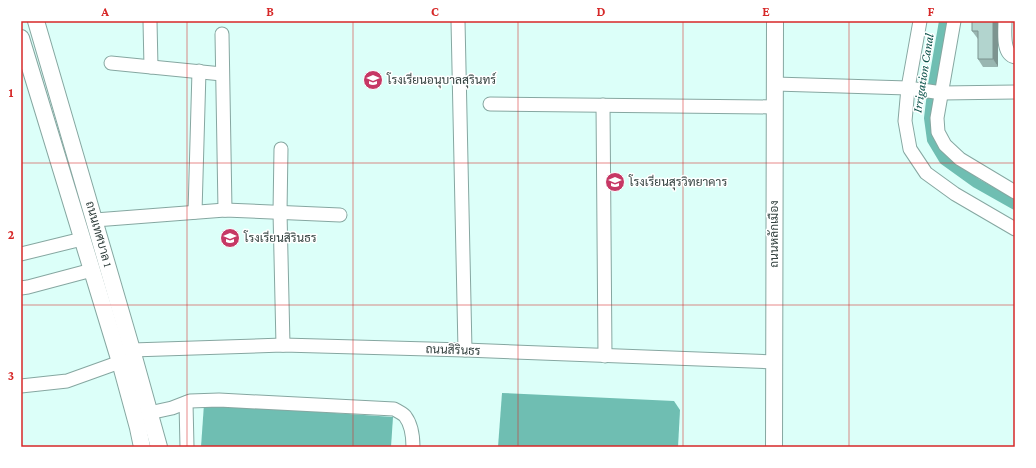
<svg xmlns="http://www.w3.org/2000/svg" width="1036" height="468" viewBox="0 0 1036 468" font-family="'Crimson Pro',Sarabun,serif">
	<rect width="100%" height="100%" fill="#dcfff9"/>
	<g fill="#6fbeb2">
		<path d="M502,393l172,8 6,9 -2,37h-180z"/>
		<path d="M204,404l189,13 -2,30h-190z"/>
	</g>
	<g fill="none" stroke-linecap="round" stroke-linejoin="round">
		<path stroke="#6fbeb2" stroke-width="10" d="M944,21l-11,64 -4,33 3,22 12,20 32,23 39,22"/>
		<g stroke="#86a7a1" stroke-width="15">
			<g id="minor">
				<path d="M150,21l1,46"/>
				<path d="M458,21l7,329"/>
				<path d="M920,21l-12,67 -3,33 5,28 16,24 29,21 60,35"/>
				<path d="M954,21l-17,97 1,14 7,13 15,14 55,33"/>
				<path d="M1005,21c0,11 -3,33 10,36"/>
				<path d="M222,34l3,176"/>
				<path d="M111,63l111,11"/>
				<path d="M775,84l133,4 34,5 73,-1"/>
				<path d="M490,104l285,3"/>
				<path d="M603,105l2,251"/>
				<path d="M281,149l-1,63 3,133"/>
				<path d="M195,212l4,-141"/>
				<path d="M95,220l130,-10 115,5"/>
				<path d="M21,254l61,-15"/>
				<path d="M21,288l7,-1 64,-17"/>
				<path d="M132,350l151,-5 182,5 309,12"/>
				<path d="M21,386l46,-5 53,-19"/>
				<path d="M186,403l1,44"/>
				<path d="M149,413l23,-5 18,-7 29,-1 175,9c4,2 8,4 11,7 7,9 8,20 8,31"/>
			</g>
		</g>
		<g stroke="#86a7a1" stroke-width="18">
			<g id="major">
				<path d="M36,21l96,329 27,97"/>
				<path d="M21,38l99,324 18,66 4,19"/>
				<path d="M774,447l1,-426"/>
			</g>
		</g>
		<use href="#minor" stroke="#fff" stroke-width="13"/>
		<use href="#major" stroke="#fff" stroke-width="16"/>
	</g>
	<path fill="#99b6b1" d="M972,21l26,46h-15l-5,-8v-20l-6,-8z"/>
	<path fill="#7d9490" d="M993,21h5v46l-5,-8z"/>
	<path fill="#b2d4ce" stroke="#7d9490" d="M972,21h21v38h-15v-28h-6z"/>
	<path fill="none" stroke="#d62828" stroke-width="1" stroke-opacity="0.55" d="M187,21v426M353,21v426M518,21v426M683,21v426M849,21v426M21,163h994M21,305h994"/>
	<defs>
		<g id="school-disc" transform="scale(1)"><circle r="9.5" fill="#c63865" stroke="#fff"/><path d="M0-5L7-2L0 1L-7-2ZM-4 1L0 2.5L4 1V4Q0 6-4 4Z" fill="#fff"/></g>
	</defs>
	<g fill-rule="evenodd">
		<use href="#school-disc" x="373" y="80"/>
		<use href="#school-disc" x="615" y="182"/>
		<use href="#school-disc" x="230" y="238"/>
	</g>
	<g text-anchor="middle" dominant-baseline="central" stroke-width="3" stroke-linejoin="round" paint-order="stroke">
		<g font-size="12" fill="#32403e" stroke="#fff" text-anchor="start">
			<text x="387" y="80">โรงเรียนอนุบาลสุรินทร์</text>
			<text x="629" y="182">โรงเรียนสุรวิทยาคาร</text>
			<text x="244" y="238">โรงเรียนสิรินธร</text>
		</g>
		<g font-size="12" fill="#32403e" stroke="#fff">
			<text transform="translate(99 234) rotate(74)">ถนนเทศบาล 1</text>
			<text transform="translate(774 234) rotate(-90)">ถนนหลักเมือง</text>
			<text transform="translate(453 350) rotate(2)">ถนนสิรินธร</text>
		</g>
		<g font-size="13" font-style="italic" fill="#0a5149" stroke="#fff">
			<text transform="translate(923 73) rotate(-81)">Irrigation Canal</text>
		</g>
	</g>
	<rect width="1036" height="468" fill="none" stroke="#ffffff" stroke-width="44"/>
	<rect x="22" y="22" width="992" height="424" fill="none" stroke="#d62828" stroke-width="1.5"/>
	<g font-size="13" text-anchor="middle" font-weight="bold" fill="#d62828">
		<text x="105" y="16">A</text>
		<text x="270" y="16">B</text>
		<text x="435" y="16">C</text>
		<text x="601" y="16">D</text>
		<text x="766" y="16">E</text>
		<text x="931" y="16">F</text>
		<text x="11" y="97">1</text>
		<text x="11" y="239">2</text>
		<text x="11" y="380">3</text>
	</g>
</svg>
